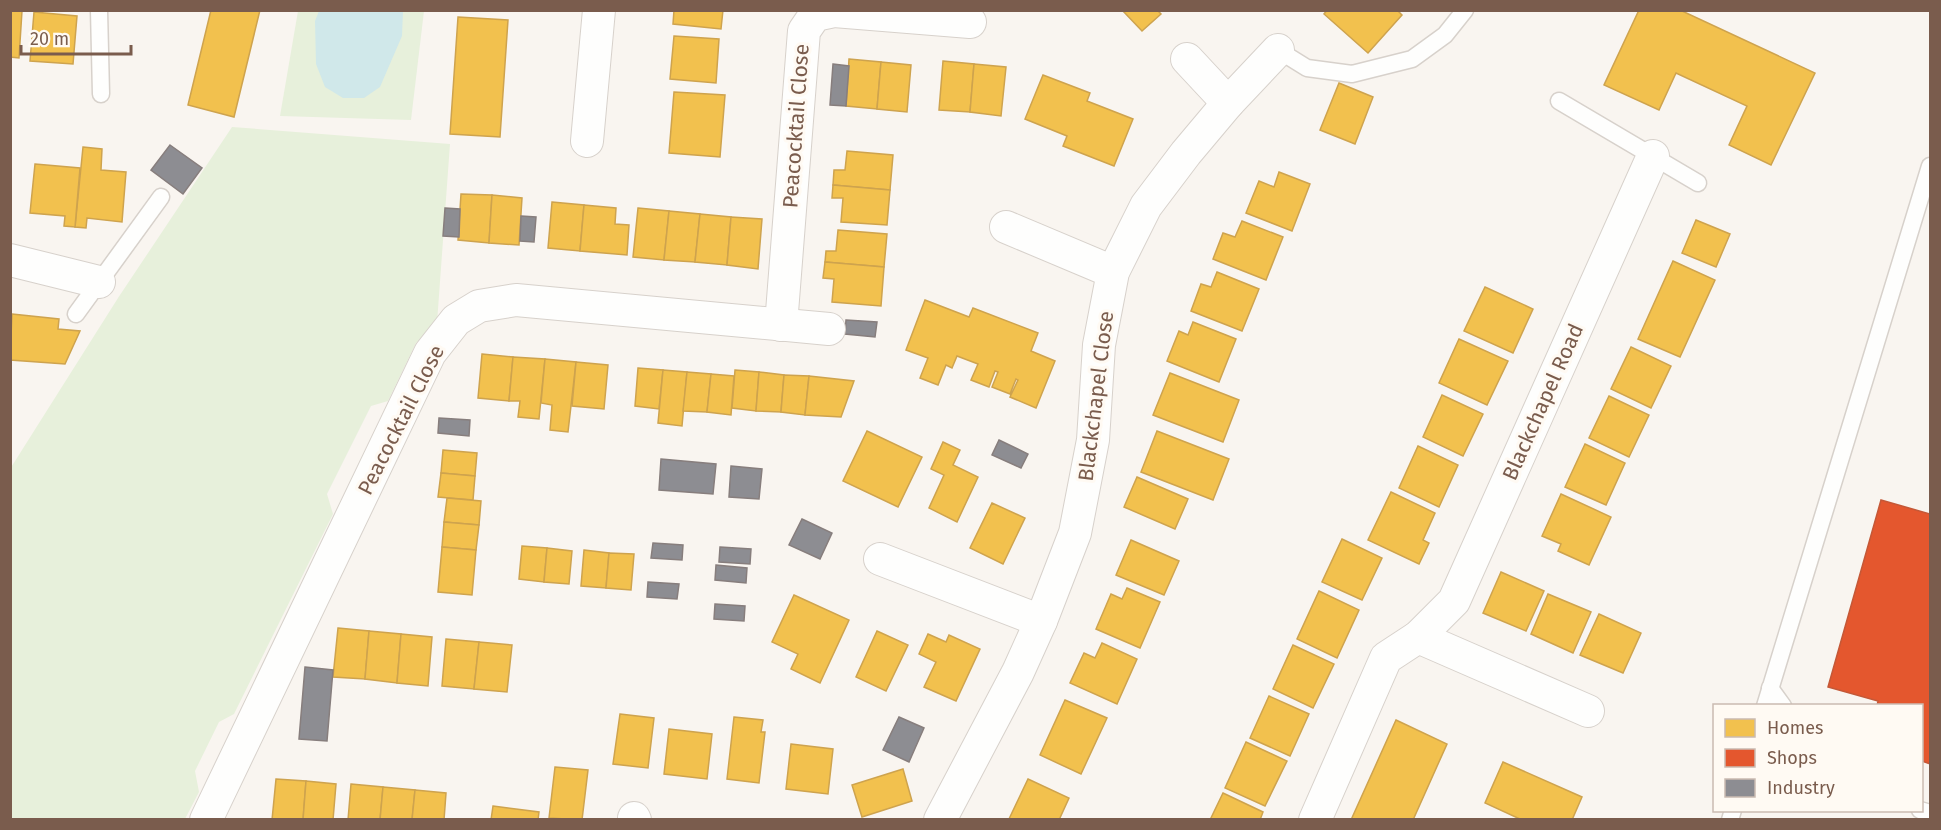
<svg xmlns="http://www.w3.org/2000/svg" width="1941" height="830" viewBox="0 0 1941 830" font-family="'Fira Sans',sans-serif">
	<rect width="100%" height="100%" fill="#f9f5f0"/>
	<g fill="#e7f0db">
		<path d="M298,11h126l-13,109 -131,-4z"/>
		<path d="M232,127l218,17 -13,179 -21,20 -28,58 -17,5 -44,88 6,20 -99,200 -15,8 -24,49 4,21 -14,27h-174l-1,-350 108,-171z"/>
	</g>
	<path fill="#d0e8ea" d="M319,11h84l-1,25 -22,51 -16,11h-21l-18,-11 -9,-23 -1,-43z"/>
	<g fill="#f2c14e" stroke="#cea34e" stroke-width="1.5">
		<path d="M10,10l12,1 -3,47 -9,-1z"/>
		<path d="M211,10h49l-26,107 -46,-12z"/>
		<path d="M674,10h49l-2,19 -48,-5z"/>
		<path d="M1122,10h35l4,4 -19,17z"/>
		<path d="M1327,10h70l5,5 -34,38 -44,-39z"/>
		<path d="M1639,10h41l135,63 -44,92 -42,-20 18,-39 -71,-33 -17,37 -55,-25z"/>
		<path d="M34,12l43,4 -4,48 -43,-3z"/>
		<path d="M458,17l50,3 -8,117 -50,-3z"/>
		<path d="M674,36l45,3 -3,44 -46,-4z"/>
		<path d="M849,59l32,3 -4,47 -31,-3z"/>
		<path d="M943,61l31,3 -4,48 -31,-2z"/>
		<path d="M881,62l30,3 -4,47 -30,-3z"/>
		<path d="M974,64l32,3 -5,49 -31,-4z"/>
		<path d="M1043,75l47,18 -3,8 46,18 -19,47 -51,-20 4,-10 -42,-17z"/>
		<path d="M1339,83l34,14 -18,47 -35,-14z"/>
		<path d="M674,92l51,3 -5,62 -51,-4z"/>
		<path d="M83,147l19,2 -1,21 25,2 -4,50 -35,-4 -1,10 -11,-1z"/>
		<path d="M847,151l46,4 -3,35 -57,-5 1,-15h11z"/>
		<path d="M35,164l45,4 -5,59 -11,-1 1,-10 -35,-3z"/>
		<path d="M1279,172l31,12 -18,47 -46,-18 13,-32 15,6z"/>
		<path d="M833,185l57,5 -3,35 -46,-3 2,-24h-11z"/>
		<path d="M461,194l31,1 -3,48 -31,-3z"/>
		<path d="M492,195l30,3 -3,47 -30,-2z"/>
		<path d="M552,202l32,3 -4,46 -32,-3z"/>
		<path d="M584,205l32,3 -1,16 14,1 -2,30 -47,-4z"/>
		<path d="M638,208l31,3 -5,49 -31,-3z"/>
		<path d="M669,211l31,3 -5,48 -31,-2z"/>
		<path d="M700,214l31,3 -4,48 -32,-3z"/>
		<path d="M731,217l31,2 -4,50 -31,-4z"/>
		<path d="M1696,220l34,14 -14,33 -34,-14z"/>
		<path d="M1242,221l41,16 -17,43 -53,-21 10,-26 12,4z"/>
		<path d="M838,230l49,4 -3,33 -59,-5 1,-11h10z"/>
		<path d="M1673,261l42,19 -35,77 -42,-18z"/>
		<path d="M825,262l59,5 -3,39 -49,-4 2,-23 -11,-1z"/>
		<path d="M1217,272l42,17 -17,42 -51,-20 10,-27 10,3z"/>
		<path d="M1485,287l48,22 -20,44 -49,-22z"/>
		<path d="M925,300l44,17 4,-9 65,25 -7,18 24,10 -19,47 -26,-11 8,-17 -2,-1 -6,15 -18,-7 6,-15 -3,-1 -6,16 -18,-7 7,-16 -21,-8 -5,12 -6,-3 -8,20 -18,-7 8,-20 -22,-8z"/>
		<path d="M12,314l47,5 -1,10 22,2 -15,33 -55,-4z"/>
		<path d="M1193,322l43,17 -17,43 -52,-21 12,-30 9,4z"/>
		<path d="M1459,339l49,22 -21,44 -48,-22z"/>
		<path d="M1631,347l40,19 -20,42 -40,-19z"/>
		<path d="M482,354l31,3 -4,44 -31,-3z"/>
		<path d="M513,357l32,2 -6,60 -21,-2 2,-16h-11z"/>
		<path d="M545,359l31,3 -8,70 -18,-2 2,-25 -11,-2z"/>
		<path d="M576,362l32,3 -4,44 -32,-3z"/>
		<path d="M638,368l25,2 -4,39 -24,-3z"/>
		<path d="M663,370l24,2 -5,54 -24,-3z"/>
		<path d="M735,370l24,2 -3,39 -24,-3z"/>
		<path d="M687,372l24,2 -4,38 -24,-1z"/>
		<path d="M759,372l25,3 -3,37 -25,-1z"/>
		<path d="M1170,373l69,27 -16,42 -70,-27z"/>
		<path d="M711,374l23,2 -3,39 -24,-3z"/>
		<path d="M784,375l25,1 -4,39 -24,-3z"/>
		<path d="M809,376l45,5 -13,36 -36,-2z"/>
		<path d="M1442,395l41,19 -20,42 -40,-19z"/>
		<path d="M1609,396l40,19 -20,42 -40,-19z"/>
		<path d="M867,431l55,26 -24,50 -55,-26z"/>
		<path d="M1157,431l72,28 -16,41 -72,-28z"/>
		<path d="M943,442l17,8 -7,15 25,12 -21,45 -28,-14 15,-33 -13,-6z"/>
		<path d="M1585,444l40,19 -19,42 -41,-18z"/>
		<path d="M1418,446l40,19 -19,42 -40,-19z"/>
		<path d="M443,450l34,3 -2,23 -34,-3z"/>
		<path d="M441,473l34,3 -2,24 -35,-3z"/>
		<path d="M1137,477l51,22 -13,30 -51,-22z"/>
		<path d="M1391,492l44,21 -12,27 6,3 -10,21 -51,-24z"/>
		<path d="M1561,494l50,23 -22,48 -31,-14 3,-7 -19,-8z"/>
		<path d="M447,498l34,3 -2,24 -35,-3z"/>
		<path d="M992,503l33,15 -22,46 -33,-16z"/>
		<path d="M444,522l35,3 -3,25 -34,-3z"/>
		<path d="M1342,539l40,19 -20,42 -40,-18z"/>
		<path d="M1131,540l48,21 -15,34 -48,-20z"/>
		<path d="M522,546l25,2 -3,34 -25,-3z"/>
		<path d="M442,547l34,3 -4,45 -34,-3z"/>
		<path d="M547,548l25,3 -3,33 -25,-2z"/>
		<path d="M584,550l25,3 -3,35 -25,-2z"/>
		<path d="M609,553l25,1 -3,36 -25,-2z"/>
		<path d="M1501,572l43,19 -18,40 -43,-18z"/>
		<path d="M1127,588l33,14 -20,46 -44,-19 15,-35 11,5z"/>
		<path d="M1319,591l40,19 -22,48 -40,-19z"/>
		<path d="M1548,594l43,18 -18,41 -42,-19z"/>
		<path d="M794,595l55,25 -29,63 -29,-14 7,-15 -26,-12z"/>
		<path d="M1599,614l42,19 -18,40 -43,-18z"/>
		<path d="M338,628l31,3 -4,48 -32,-2z"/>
		<path d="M369,631l32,3 -4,49 -32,-4z"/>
		<path d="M877,631l31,14 -22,46 -30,-14z"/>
		<path d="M401,634l31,3 -4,49 -31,-3z"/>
		<path d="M928,634l18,8 3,-7 31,14 -24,52 -32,-14 12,-25 -17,-8z"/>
		<path d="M446,639l33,3 -5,47 -32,-3z"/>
		<path d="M479,642l33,3 -5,47 -33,-3z"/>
		<path d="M1102,643l35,16 -20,45 -47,-21 14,-30 11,5z"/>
		<path d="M1293,645l41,19 -21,44 -40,-19z"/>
		<path d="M1269,696l40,18 -19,42 -40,-18z"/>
		<path d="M1065,700l42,18 -26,56 -41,-19z"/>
		<path d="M620,714l34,4 -6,50 -35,-4z"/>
		<path d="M734,717l29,3 -2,12h4l-6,51 -32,-4z"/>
		<path d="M1396,720l51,24 -34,76h-62z"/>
		<path d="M669,729l43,5 -5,45 -43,-5z"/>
		<path d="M1246,742l41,19 -22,45 -40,-18z"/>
		<path d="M791,744l42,5 -5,45 -42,-5z"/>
		<path d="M1503,762l79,35 -10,23h-50l-37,-17z"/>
		<path d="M555,767l33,3 -6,50 -33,-2z"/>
		<path d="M903,769l9,32 -50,16 -10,-32z"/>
		<path d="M276,779l30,2 -3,39h-31z"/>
		<path d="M1028,779l41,19 -10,22 -50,-1z"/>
		<path d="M306,781l30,3 -3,36h-30z"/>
		<path d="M351,784l32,3 -3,33h-32z"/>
		<path d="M383,787l32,3 -3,30h-32z"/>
		<path d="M415,790l31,3 -2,27h-32z"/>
		<path d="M1223,793l40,19 -3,8h-50z"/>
		<path d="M493,806l46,6 -1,8h-47z"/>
	</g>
	<path fill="#e4572e" stroke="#c45837" stroke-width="1.5" d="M1881,500l49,14v250l-8,-3v-55h-45l1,-5 -50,-14z"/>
	<g fill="#8d8d92" stroke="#877e7d" stroke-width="1.5">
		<path d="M833,64l16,2 -3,40 -16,-1z"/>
		<path d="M170,145l32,23 -19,26 -32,-24z"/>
		<path d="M445,208l15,1 -1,28 -16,-1z"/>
		<path d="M521,216l15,1 -2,25 -14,-1z"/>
		<path d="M846,320l31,2 -2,15 -30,-3z"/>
		<path d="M439,418l31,2 -1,16 -31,-3z"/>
		<path d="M999,440l29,14 -7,14 -29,-13z"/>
		<path d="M661,459l55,5 -3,30 -54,-4z"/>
		<path d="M731,466l31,3 -3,30 -30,-2z"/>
		<path d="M802,519l30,14 -12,26 -31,-14z"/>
		<path d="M653,543l30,2 -1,15 -31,-2z"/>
		<path d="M720,547l31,2 -1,15 -31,-2z"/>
		<path d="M716,565l31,3 -1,15 -31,-3z"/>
		<path d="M648,582l31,2 -2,15 -30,-2z"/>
		<path d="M715,604l30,2 -1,15 -30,-2z"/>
		<path d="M305,667l28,3 -6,71 -28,-2z"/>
		<path d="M899,717l25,11 -15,34 -26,-12z"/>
	</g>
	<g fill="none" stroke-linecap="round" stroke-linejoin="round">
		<g stroke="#d7d1cb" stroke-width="19">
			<g id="service">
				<path d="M99,10l2,84"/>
				<path d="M1278,50l29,18 45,6 60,-15 33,-24 20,-25"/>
				<path d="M1559,101l139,82"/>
				<path d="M76,314l85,-117"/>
				<path d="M1770,688l13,18"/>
				<path d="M1765,706l165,-540"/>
				<path d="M1920,810l10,3"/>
				<path d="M1730,820l3,-10"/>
			</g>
		</g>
		<g stroke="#d7d1cb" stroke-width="34">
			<g id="minor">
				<path d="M1187,59l41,44"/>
				<path d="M587,141l12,-131"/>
				<path d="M1006,227l107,45"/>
				<path d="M10,260l89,22"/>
				<path d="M781,325l23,-294 11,-16 19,-4 136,11"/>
				<path d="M880,559l161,62"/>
				<path d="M1418,637l170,74"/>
				<path d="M634,818l1,2"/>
				<path d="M206,820l224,-467 26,-33 23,-14 37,-6 313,29"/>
				<path d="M940,820l78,-148 23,-51 34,-88 18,-93 6,-95 14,-73 33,-66 40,-53 42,-50 50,-53"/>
				<path d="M1315,820l71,-162 32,-21 36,-36 199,-445"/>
			</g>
		</g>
		<use href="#service" stroke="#fefefd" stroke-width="16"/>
		<use href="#minor" stroke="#fefefd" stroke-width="32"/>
	</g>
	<g text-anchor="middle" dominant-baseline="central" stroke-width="6" stroke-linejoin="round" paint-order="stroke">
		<g font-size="21" fill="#7a5c4d" stroke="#fffaf3">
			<text transform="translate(796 126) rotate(-86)">Peacocktail Close</text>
			<text transform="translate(1096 396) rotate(-83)">Blackchapel Close</text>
			<text transform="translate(1543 402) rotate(-66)">Blackchapel Road</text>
			<text transform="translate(401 420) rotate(-63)">Peacocktail Close</text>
		</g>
	</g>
	<rect width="1941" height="830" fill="none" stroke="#7a5c4d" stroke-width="24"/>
	<rect x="1713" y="704" width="210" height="108" fill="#fffaf3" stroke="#cabbb1" stroke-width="1.5"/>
	<rect x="1725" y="719" width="30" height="18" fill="#f2c14e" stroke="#cabbb1" stroke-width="1.5"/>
	<text x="1767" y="734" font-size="18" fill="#7a5c4d">Homes</text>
	<rect x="1725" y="749" width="30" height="18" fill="#e4572e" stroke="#cabbb1" stroke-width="1.5"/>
	<text x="1767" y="764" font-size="18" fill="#7a5c4d">Shops</text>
	<rect x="1725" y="779" width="30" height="18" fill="#8d8d92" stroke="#cabbb1" stroke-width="1.5"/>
	<text x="1767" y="794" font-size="18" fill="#7a5c4d">Industry</text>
	<path d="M21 45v9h110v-9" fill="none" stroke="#7a5c4d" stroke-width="3"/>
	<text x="30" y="45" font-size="18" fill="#7a5c4d" stroke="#fffaf3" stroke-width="4.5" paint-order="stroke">20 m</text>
</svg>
